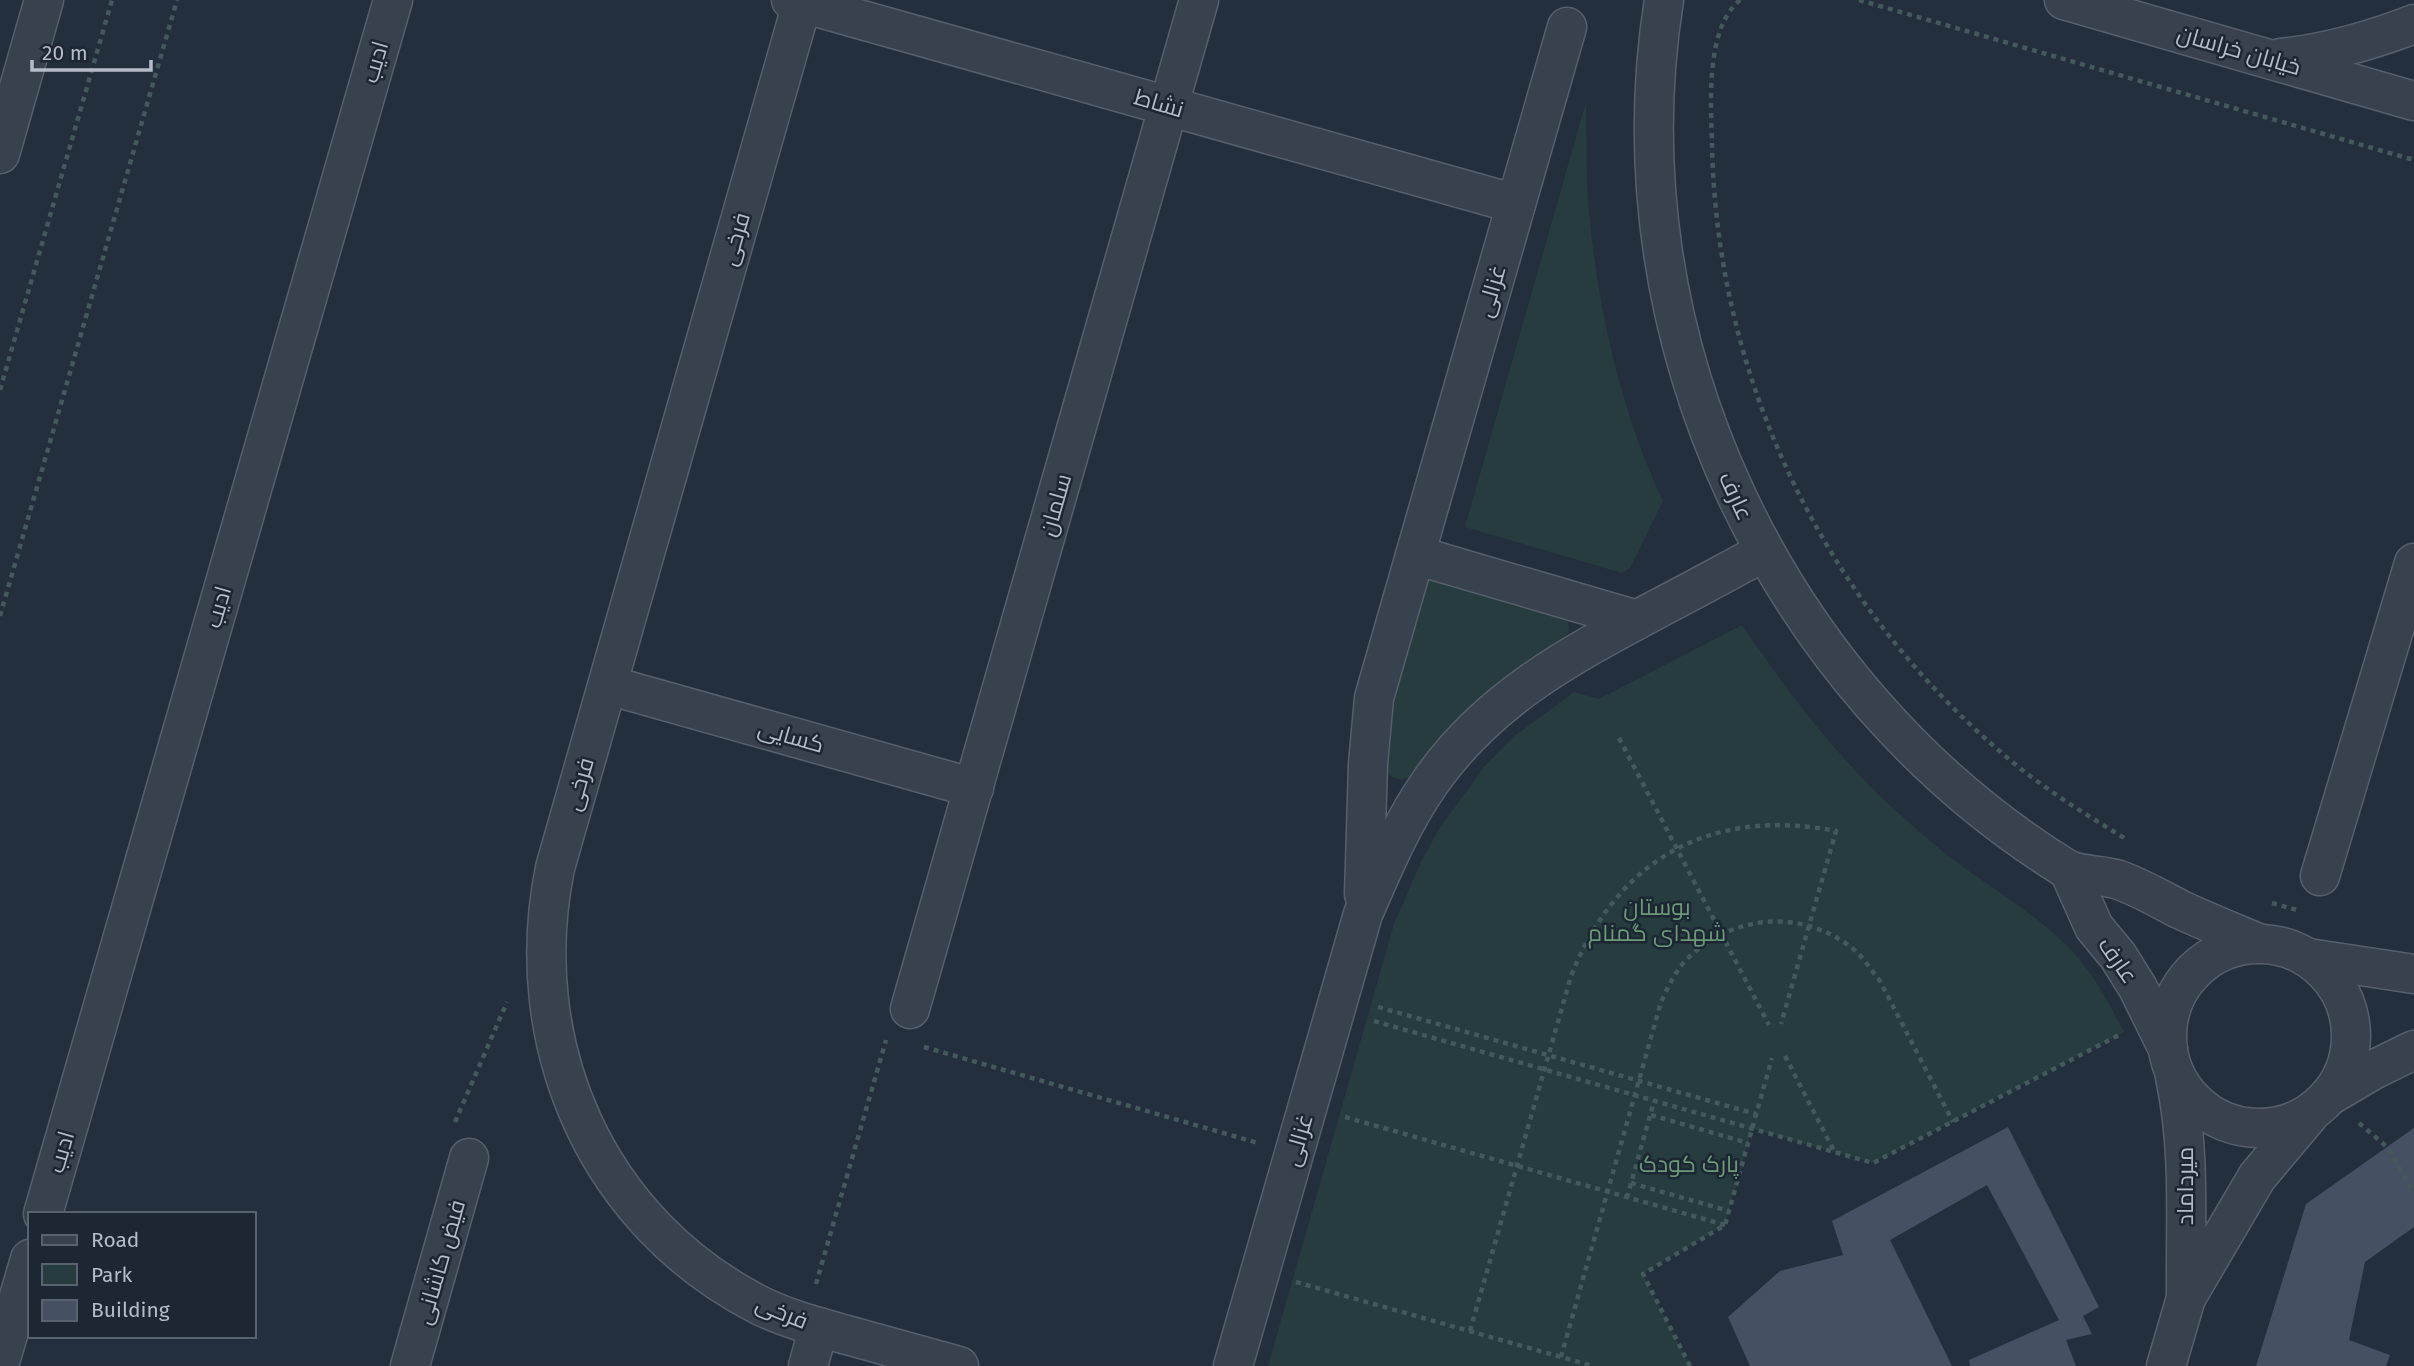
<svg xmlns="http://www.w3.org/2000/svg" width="2414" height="1366" viewBox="0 0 2414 1366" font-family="'Fira Sans',Cairo,sans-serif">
	<rect width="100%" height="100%" fill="#242f3e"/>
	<g fill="#263c3f">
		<path d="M1586,102c1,27 0,54 1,81 6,105 31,223 76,318l-33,67 -8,5 -157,-46z"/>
		<path d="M1427,571l141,47 1,13 -4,7c-16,11 -34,20 -50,32 -40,30 -71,66 -102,105 -13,9 -23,3 -29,-9l6,-64z"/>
		<path d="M1742,625c45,66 93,130 152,184 20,18 40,36 61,52 38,28 81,53 114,87 24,24 40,55 55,84l-251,131 -121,-34 -27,96 -82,49 47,92h-422l126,-442 28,-64 17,-31 45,-62 29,-30 61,-45 25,7z"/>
	</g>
	<g fill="#455162">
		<path d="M2008,1127l91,180 -16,9 9,18 -26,6 10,26h-106l-1,-6 90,-40 -72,-135 -97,55 62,126h-202l-22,-49 52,-46 63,-16 -11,-34z"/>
		<path d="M2414,1128v99l-49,35 -16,78 41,15 -4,11h-130l50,-162z"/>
	</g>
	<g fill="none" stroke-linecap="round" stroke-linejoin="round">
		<g stroke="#565f6c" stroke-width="41">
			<g id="minor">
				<path d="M791,0l725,204"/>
				<path d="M803,0l-248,868c-36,178 42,355 206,438 27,13 57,21 86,29 37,10 75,21 112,31"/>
				<path d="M1415,555l222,65"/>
				<path d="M608,685l366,103"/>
				<path d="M2320,876l94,-313"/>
				<path d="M1364,894l4,-130 6,-66 193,-671"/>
				<path d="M910,1009l289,-1009"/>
				<path d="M43,1214l350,-1214"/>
				<path d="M0,1362l30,-103"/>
				<path d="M410,1366l59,-208"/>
				<path d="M808,1366l11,-39"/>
				<path d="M1233,1366l130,-452c20,-46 39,-92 68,-133 59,-84 142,-127 230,-174 35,-18 69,-37 103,-55"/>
			</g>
		</g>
		<g stroke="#565f6c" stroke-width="41">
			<g id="tertiary">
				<path d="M1664,0c-54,338 111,688 401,868 15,9 37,6 54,12 20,7 41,19 60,29 26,12 53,23 79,34"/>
				<path d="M2064,0l350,101"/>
				<path d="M2281,58c47,-5 89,-17 133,-34"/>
				<path d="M0,154l44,-154"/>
				<path d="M2069,871l25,56 24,29 20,32 30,61"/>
				<circle cx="2259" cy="1036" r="92"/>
				<path d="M2308,958l106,16"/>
				<path d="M2175,1077c16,73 10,147 11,221"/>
				<path d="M2329,1096l44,-26 41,-20"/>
				<path d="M2166,1366l20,-68 71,-121 52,-62"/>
			</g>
		</g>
		<g stroke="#44595c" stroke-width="4.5" stroke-dasharray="5 5" stroke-linecap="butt">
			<path d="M1740,0c-35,29 -29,103 -28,145 5,243 120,472 309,624 33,26 69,48 105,70"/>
			<path d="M1859,0l555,160"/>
			<path d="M0,390l112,-390"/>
			<path d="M0,616l177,-616"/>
			<path d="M1619,738l150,287"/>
			<path d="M2272,903l25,7"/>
			<path d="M1378,1007l378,107"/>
			<path d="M1374,1021l499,142 246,-128"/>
			<path d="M924,1047l334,96"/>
			<path d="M1785,1056l49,95"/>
			<path d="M1651,1115l97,28"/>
			<path d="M1345,1117l380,108"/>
			<path d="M455,1122l52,-120"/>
			<path d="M2359,1123l28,24 27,46"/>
			<path d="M1631,1183l98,28"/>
			<path d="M1627,1198l27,-97"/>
			<path d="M1296,1282l297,84"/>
			<path d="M816,1284l70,-244"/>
			<path d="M1470,1331l101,-355c47,-118 140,-169 265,-145l-55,193"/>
			<path d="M1561,1357l100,-355c7,-15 14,-30 25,-42 44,-44 111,-52 162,-15 13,9 22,23 32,36l73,141"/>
			<path d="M1690,1366l-47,-92 82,-49 47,-167"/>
		</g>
		<use href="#minor" stroke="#38414e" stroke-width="38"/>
		<use href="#tertiary" stroke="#38414e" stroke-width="38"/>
	</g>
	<g text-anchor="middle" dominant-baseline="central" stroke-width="5" stroke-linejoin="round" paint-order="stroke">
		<g font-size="23" fill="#b4bcc9" stroke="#1d2633">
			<text transform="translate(2239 50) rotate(16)">خیابان خراسان</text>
			<text transform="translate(375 62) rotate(-74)">ادیب</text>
			<text transform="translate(1159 103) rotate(16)">نشاط</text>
			<text transform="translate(735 239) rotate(-74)">فرخی</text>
			<text transform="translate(1491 291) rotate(-74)">غزالی</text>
			<text transform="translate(1736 496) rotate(65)">عارف</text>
			<text transform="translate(1055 505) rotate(-74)">سلمان</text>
			<text transform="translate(218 607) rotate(-74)">ادیب</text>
			<text transform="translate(791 736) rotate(16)">کسایی</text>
			<text transform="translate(579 784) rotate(-74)">فرخی</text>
			<text transform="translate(2118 960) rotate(55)">عارف</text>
			<text transform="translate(1298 1140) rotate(-74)">غزالی</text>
			<text transform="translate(61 1152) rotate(-74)">ادیب</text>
			<text transform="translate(2185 1186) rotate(-90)">میرداماد</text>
			<text transform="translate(440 1262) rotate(-74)">فیض کاشانی</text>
			<text transform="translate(782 1312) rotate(22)">فرخی</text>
		</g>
		<g font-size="23" fill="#6b9a76" stroke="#1d2633">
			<text x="1657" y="907">بوستان<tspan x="1657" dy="26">شهدای گمنام</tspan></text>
			<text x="1689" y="1164">پارک کودک</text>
		</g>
	</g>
	<rect x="28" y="1212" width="228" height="126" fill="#1d2633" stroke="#59626f" stroke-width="2"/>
	<rect x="42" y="1235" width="35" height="10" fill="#38414e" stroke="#59626f" stroke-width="2"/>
	<text x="91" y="1247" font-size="21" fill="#b4bcc9">Road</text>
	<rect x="42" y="1264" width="35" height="21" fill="#263c3f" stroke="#59626f" stroke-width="2"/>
	<text x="91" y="1282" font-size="21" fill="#b4bcc9">Park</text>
	<rect x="42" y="1300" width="35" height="21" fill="#455162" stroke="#59626f" stroke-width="2"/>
	<text x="91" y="1317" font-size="21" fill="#b4bcc9">Building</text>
	<path d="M32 60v10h119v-10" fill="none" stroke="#b4bcc9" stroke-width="3.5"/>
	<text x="42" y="60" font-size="21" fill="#b4bcc9" stroke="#1d2633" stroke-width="5" paint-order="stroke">20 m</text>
</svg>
